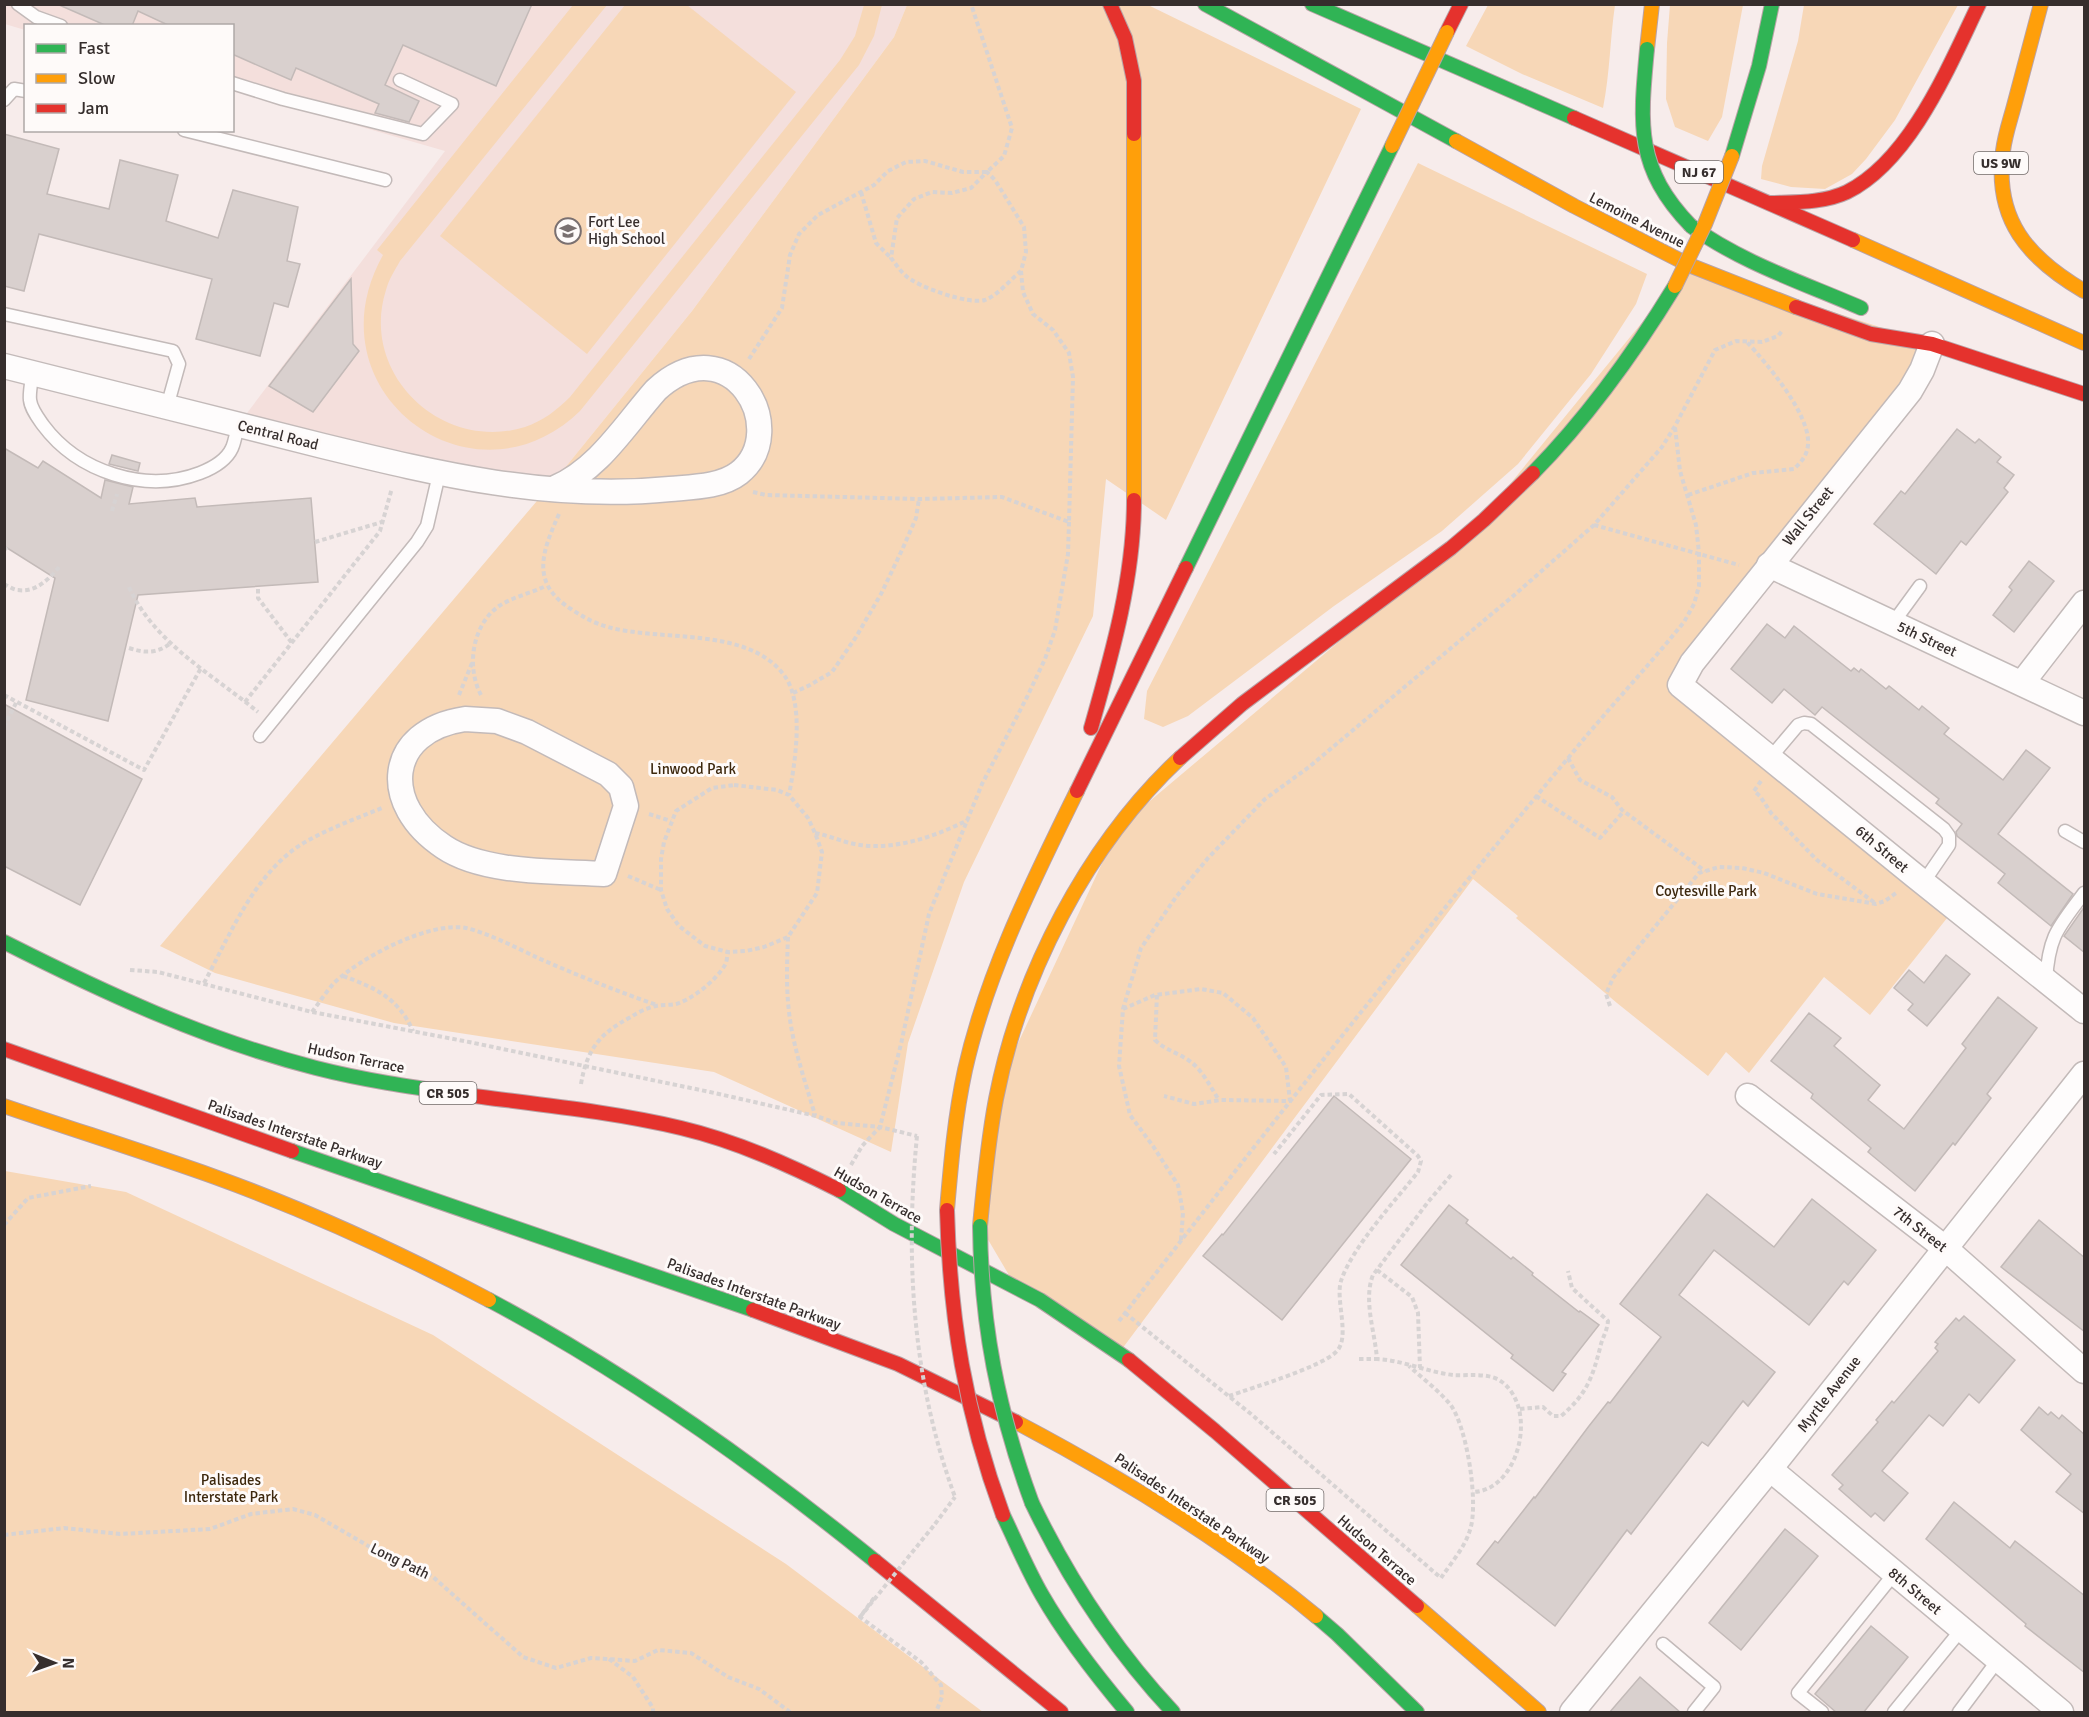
<svg xmlns="http://www.w3.org/2000/svg" width="2089" height="1717" viewBox="0 0 2089 1717" font-family="Signika,sans-serif">
	<rect width="100%" height="100%" fill="#f7eceb"/>
	<path fill="#f4dfdc" d="M4,5h903l-13,32 -202,274 -128,158 -23,18 -303,-62 207,-274 -212,-61 -1,-64h-206l-1,4 -20,-6z"/>
	<g fill="#f7d7b7">
		<path d="M573,5h34l-207,256c-5,9 -11,18 -14,29 -27,84 56,163 139,137 18,-6 32,-17 45,-30l270,-337 15,-24 9,-31h18l-8,31 -15,29 -279,346c-107,104 -273,-20 -197,-156l-6,-5z"/>
		<path d="M625,5h62l109,87 -209,262 -147,-118z"/>
		<path d="M907,5h241l213,104 -195,411 -60,-41 -13,137 -129,266 -56,161 -17,109 -177,-80 -320,-49 -179,-50 -55,-27 404,-477 128,-158 202,-274z"/>
		<path d="M1488,5h127c-5,34 -5,68 -12,103l-81,-34 -56,-28z"/>
		<path d="M1670,5h73l-21,112 -14,24 -33,-14 -9,-28 1,-56z"/>
		<path d="M1804,5h154l-63,115 -29,39 -14,15 -27,15 -34,-2 -30,-8 1,-13 36,-125z"/>
		<path d="M1418,163l229,111 -11,30 -45,70 -73,90 -76,67 -108,75 -146,110 -25,11 -19,-8 3,-28z"/>
		<path d="M1689,265l243,79 -252,341 275,223 -85,107 -46,-38 -75,96 -23,-21 -18,24 -91,-73 -101,-85 2,-2 -45,-37 -354,474 -103,-66 -36,-61 18,-140 121,-259 355,-299z"/>
		<path d="M5,1171l121,21 307,143 353,229 197,148h-978z"/>
	</g>
	<g fill="#d9d0ce" stroke="#c3bab8" stroke-width="1.5">
		<path d="M57,4h475l-36,82 -93,-41 -18,40 34,16 -10,21 -34,-9 4,-9 -83,-36 -5,12 -59,-26v-28h-62l-32,-15 -6,15h-25z"/>
		<path d="M4,134l55,15 -12,45 62,15 11,-49 58,15 -12,46 52,17 15,-48 65,17 -11,54 13,3 -12,43 -14,-4 -14,53 -64,-17 16,-60 -173,-45 -15,57 -20,-5z"/>
		<path d="M351,279l2,65 6,7 -46,61 -44,-26z"/>
		<path d="M1957,429l18,14 4,-4 22,18 -4,5 17,13 -10,13 4,4 -42,53 -5,-4 -25,33 -62,-50 27,-33 4,3z"/>
		<path d="M4,448l34,20 5,-7 58,37 4,-18 28,7 -4,17 66,-6 2,9 114,-9 7,84 -180,13 -30,126 -82,-21 29,-122 -51,-32z"/>
		<path d="M112,455l28,8 -2,8 -29,-7z"/>
		<path d="M2029,561l25,20 -40,51 -21,-17 19,-25 -3,-3z"/>
		<path d="M1767,624l18,14 9,-12 57,45 3,-3 5,4 2,-3 25,20 3,-3 30,24 3,-4 27,22 -5,6 59,46 23,-30 24,18 -52,66 75,60 -22,32 -53,-43 7,-9 -48,-38 -1,-4 6,-8 -26,-21 3,-4 -117,-92 -7,8 -31,-26 -12,14 -41,-34z"/>
		<path d="M4,704l138,75 -62,126 -76,-39z"/>
		<path d="M2085,906v47l-21,-17z"/>
		<path d="M1946,955l24,19 -43,52 -19,-16 5,-6 -19,-16 15,-18 15,13z"/>
		<path d="M1998,997l39,31 -50,66 4,4 -36,47 -2,-2 -38,48 -47,-39 3,-4 -60,-50 2,-4 -42,-33 38,-48 32,25 -7,8 46,39 -12,15 36,29 62,-81 -4,-4z"/>
		<path d="M1334,1096l77,63 -129,161 -79,-64 19,-22 1,1z"/>
		<path d="M1707,1194l67,53 38,-48 64,51 -28,35 -4,-4 -35,44 -95,-75 -35,45 96,77 -27,34 -5,-5 -35,45 -6,-4 -71,92 -4,-4 -72,96 -78,-62 18,-23 3,2 36,-46 1,1 54,-72 19,-24 2,1 51,-66 -41,-33z"/>
		<path d="M1449,1205l19,15 -2,3 45,36 2,-2 20,16 -1,2 47,37 1,-1 19,14 -37,47 4,2 -13,17 -42,-33 2,-3 -112,-90z"/>
		<path d="M2039,1220l46,38v74l-84,-65z"/>
		<path d="M1964,1316l51,44 -36,43 -10,-9 -26,32 -14,-11 -47,56 26,22 -24,28 -9,-8 -4,4 -32,-28 4,-4 -11,-10 46,-53 -2,-2 16,-19 2,2 44,-52 -3,-3 3,-4 -3,-2 21,-24 3,3z"/>
		<path d="M2039,1407l9,8 3,-3 8,7 3,-4 23,20v79l-29,-22 15,-18 -50,-44z"/>
		<path d="M1954,1502l56,46 5,-7 70,55v77l-60,-47 1,-2 -100,-85z"/>
		<path d="M1785,1529l33,27 -77,94 -32,-27z"/>
		<path d="M1871,1626l37,31 -45,56h-26l-22,-19z"/>
		<path d="M1640,1677l41,36h-72z"/>
	</g>
	<g fill="none" stroke-linecap="round" stroke-linejoin="round">
		<g stroke="#c3bab9" stroke-width="15">
			<g id="lane">
				<path d="M18,4l18,13 25,9"/>
				<path d="M232,83l51,16 140,35 29,-30 -52,-24"/>
				<path d="M4,100l10,-11 12,2"/>
				<path d="M184,130l201,50"/>
				<path d="M4,314l169,37 6,13 -12,43"/>
				<path d="M32,373c0,8 -3,19 -2,27 1,9 8,18 13,25 35,47 102,69 157,48 13,-5 26,-12 32,-25 3,-7 4,-15 6,-23"/>
				<path d="M1893,623l27,-37"/>
				<path d="M260,736l157,-194 10,-16 12,-52"/>
				<path d="M1771,757l27,-32 6,-2 7,1 133,105 5,7v9l-26,38"/>
				<path d="M2065,831l19,11"/>
				<path d="M2046,980c3,-45 12,-52 38,-87"/>
				<path d="M1663,1644l51,43 -20,25"/>
				<path d="M1822,1712l-24,-19 96,-119"/>
				<path d="M1894,1712l67,-82"/>
				<path d="M1959,1712l39,-52"/>
			</g>
		</g>
		<g stroke="#c3bab9" stroke-width="27">
			<g id="street">
				<path d="M1932,344l-10,26 -12,21 -218,272 -12,22 235,191 169,135"/>
				<path d="M4,366c107,26 212,54 319,80 115,28 227,55 347,43 22,-2 51,-2 69,-16 54,-43 -9,-151 -83,-83 -31,35 -57,79 -101,98"/>
				<path d="M1769,565l315,148"/>
				<path d="M2022,683l62,-80"/>
				<path d="M465,719l32,2 30,11 81,42 13,13 5,19 -22,68c-47,-3 -120,0 -160,-27 -64,-42 -59,-116 21,-128z"/>
				<path d="M1748,1096l197,152 139,123"/>
				<path d="M1770,1469l291,243"/>
				<path d="M1572,1712l198,-243 314,-395"/>
			</g>
		</g>
		<g stroke="#b9a3a7" stroke-width="16">
			<g id="fast">
				<path d="M1205,4l251,137"/>
				<path d="M1312,4l262,114"/>
				<path d="M1732,156l27,-90 13,-62"/>
				<path d="M1691,226c51,37 113,57 170,82"/>
				<path d="M1533,473c55,-56 101,-120 142,-187"/>
				<path d="M1186,568l206,-422"/>
				<path d="M4,942c101,51 202,98 312,126 47,12 95,19 143,26"/>
				<path d="M292,1151l461,159"/>
				<path d="M839,1190l55,34 146,76 89,60"/>
				<path d="M489,1300c138,73 265,163 386,261"/>
				<path d="M1032,1503c37,77 82,146 141,209"/>
				<path d="M1003,1515c13,27 24,54 39,80 24,42 54,80 85,117"/>
				<path d="M1316,1616l21,18 80,78"/>
			</g>
		</g>
		<g stroke="#b9a3a7" stroke-width="16">
			<g id="slow">
				<path d="M2041,4c-9,33 -17,65 -26,98 -4,16 -10,32 -12,49 -9,69 25,107 81,140"/>
				<path d="M1647,49l5,-45"/>
				<path d="M1134,134v366"/>
				<path d="M1456,141l118,65 115,59 107,42"/>
				<path d="M1853,240l231,103"/>
				<path d="M4,1106c70,24 141,46 211,71 94,34 185,76 274,123"/>
				<path d="M947,1210c4,-47 8,-94 18,-140 22,-98 68,-189 112,-279"/>
				<path d="M980,1226c4,-43 8,-85 16,-127 24,-124 91,-254 184,-341"/>
				<path d="M1016,1422c106,56 208,118 300,194"/>
				<path d="M1417,1606l122,106"/>
			</g>
		</g>
		<g stroke="#b9a3a7" stroke-width="16">
			<g id="jam">
				<path d="M1110,4l15,34 9,43v53"/>
				<path d="M1447,32l14,-28"/>
				<path d="M1574,118l279,122"/>
				<path d="M1770,203c25,-1 54,0 77,-11 64,-32 102,-126 132,-188"/>
				<path d="M1796,307l75,27 61,10 152,50"/>
				<path d="M1091,728c21,-74 43,-150 43,-228"/>
				<path d="M1180,758l62,-54 209,-156 33,-28 49,-47"/>
				<path d="M1077,791l109,-223"/>
				<path d="M4,1049l288,102"/>
				<path d="M459,1094c74,10 150,17 222,34 55,13 108,37 158,62"/>
				<path d="M753,1310l145,54 118,58"/>
				<path d="M1129,1360l86,71 202,175"/>
				<path d="M875,1561l186,151"/>
			</g>
		</g>
		<g stroke="#d7d3d3" stroke-width="4" stroke-dasharray="4.5 3" stroke-linecap="butt">
			<path d="M861,192l15,51 15,15"/>
			<path d="M749,359l33,-51 8,-53 9,-21 19,-19 56,-30 14,-14 18,-9 19,-1 38,11h24l17,-16 8,-28 -41,-124"/>
			<path d="M753,492l13,3 153,4 83,-2 67,25 4,-145 -4,-24 -16,-23 -20,-16 -10,-22 -2,-21 5,-19 -2,-25 -29,-47 -8,-8 -16,16 -19,5 -20,-1 -18,7 -17,19 -6,40c5,6 9,13 15,18 12,11 63,29 79,24 13,-5 25,-20 36,-29"/>
			<path d="M1688,495l65,-22 41,-4c7,-7 13,-13 14,-24 3,-30 -41,-81 -61,-103"/>
			<path d="M112,511l5,-17"/>
			<path d="M559,514c-17,38 -29,69 12,95 12,8 23,14 37,18 53,15 139,-1 176,48 21,28 11,88 5,120"/>
			<path d="M1594,525l145,40"/>
			<path d="M315,542l67,-20"/>
			<path d="M4,550l3,-3"/>
			<path d="M4,584c4,2 10,6 14,6 18,3 32,-12 42,-24"/>
			<path d="M129,587c25,56 83,87 129,125"/>
			<path d="M258,589v9l34,45"/>
			<path d="M129,648c15,5 28,6 42,-5"/>
			<path d="M793,693l17,-8 22,-13 24,-35 25,-43 21,-44 14,-32 3,-19"/>
			<path d="M4,695l140,75 57,-102"/>
			<path d="M459,695l13,-32"/>
			<path d="M481,695c-15,-28 -9,-70 18,-89 14,-9 32,-13 47,-20"/>
			<path d="M245,702l135,-171 12,-43"/>
			<path d="M4,727l13,-26"/>
			<path d="M1568,758l12,22 32,17 10,13 83,61"/>
			<path d="M1761,781l-7,10 6,5 11,17 46,47 58,43"/>
			<path d="M734,785l43,5 12,5 19,23 7,15 7,19 -5,41 -29,44 -24,10 -18,4 -18,1 -23,-6 -26,-20 -12,-17 -6,-19v-31l3,-17 12,-31 36,-23z"/>
			<path d="M1536,796l64,42 24,-27"/>
			<path d="M649,814l22,7"/>
			<path d="M815,833c16,3 30,10 45,12 37,5 76,-9 108,-25"/>
			<path d="M628,876l33,14"/>
			<path d="M788,937c-1,25 -2,50 1,75 4,35 16,69 26,103"/>
			<path d="M130,970l28,2 154,40 157,30 241,50 106,24 21,7 43,4 37,9"/>
			<path d="M343,976c33,12 55,22 70,55"/>
			<path d="M204,983c26,-48 50,-109 98,-139 25,-15 53,-25 80,-36"/>
			<path d="M1157,995l-2,45c10,10 24,13 36,22 12,9 20,26 28,38"/>
			<path d="M1610,1006l-4,-12 7,-16 86,-105 20,-6 23,1 22,5 53,21 59,10 9,-3 11,-8"/>
			<path d="M1123,1009l32,-14 46,-6 22,4 30,25 33,49 4,34 -69,-1 -27,4 -30,-8"/>
			<path d="M312,1012c7,-9 14,-20 22,-29 26,-25 95,-62 132,-55 22,5 51,20 72,30 39,17 78,33 119,47"/>
			<path d="M581,1084c6,-35 19,-51 50,-67 7,-5 16,-9 25,-11 7,-2 16,0 23,-3 16,-6 37,-23 46,-38 2,-3 2,-9 3,-13"/>
			<path d="M851,1165l11,-19 18,-19 21,-83 28,-130 53,-130 45,-87 18,-38 10,-29 13,-76 1,-32"/>
			<path d="M1451,1175l-23,27 -55,73c-10,25 2,57 4,84 25,1 50,13 76,16 15,1 36,-3 49,7 37,28 16,110 -30,110"/>
			<path d="M4,1225l24,-27 63,-12"/>
			<path d="M1181,1240l2,-27 -5,-28 -25,-39 -23,-31 -11,-49 4,-57 18,-61 35,-51 32,-39 57,-59 44,-32 203,-170 82,-72 68,-78 13,-21 40,-76 21,-9 26,1 16,-6 4,-5"/>
			<path d="M1377,1270l35,27 6,16 2,55"/>
			<path d="M1125,1313l126,101 190,164c10,-15 24,-31 29,-48 9,-26 -3,-104 -20,-126 -12,-14 -28,-26 -41,-38"/>
			<path d="M1119,1321c147,-191 296,-379 450,-564 37,-46 78,-89 115,-135l10,-18 5,-18v-33l-3,-28 -16,-54 -5,-44"/>
			<path d="M1359,1359h18"/>
			<path d="M1229,1396c25,-9 90,-28 107,-44 15,-14 -1,-52 5,-71 11,-34 55,-81 77,-109l3,-11 -3,-5 -69,-62 -28,1 -47,59"/>
			<path d="M1520,1409l23,-2 10,9h8c25,-21 31,-37 39,-68 2,-10 7,-16 8,-27l-36,-33 -4,-17"/>
			<path d="M935,1524l20,-27"/>
			<path d="M4,1535l60,-7 56,6 90,-5 41,-15 42,-5 22,6 55,32 62,29 91,81 33,11 35,-10 44,3 23,-11 33,3 37,24 31,12 31,23"/>
			<path d="M874,1598l-14,19 61,45 20,23 1,12 -6,15"/>
			<path d="M609,1659l24,18 20,31v4"/>
		</g>
		<use href="#lane" stroke="#fefcfc" stroke-width="12"/>
		<use href="#street" stroke="#fefcfc" stroke-width="24"/>
		<use href="#fast" stroke="#30b455" stroke-width="14"/>
		<use href="#slow" stroke="#ff9f0a" stroke-width="14"/>
		<use href="#jam" stroke="#e5322d" stroke-width="14"/>
		<g stroke="#b9a3a7" stroke-width="16" stroke-linecap="butt">
			<g id="fast-bridge">
				<path d="M1647,49c-7,75 -12,119 44,177"/>
				<path d="M980,1226c1,98 18,185 52,277"/>
			</g>
		</g>
		<g stroke="#b9a3a7" stroke-width="16" stroke-linecap="butt">
			<g id="slow-bridge">
				<path d="M1392,146l55,-114"/>
				<path d="M1675,286l30,-62 27,-68"/>
			</g>
		</g>
		<g stroke="#b9a3a7" stroke-width="16" stroke-linecap="butt">
			<path id="jam-bridge" d="M947,1210c3,109 18,202 56,305"/>
		</g>
		<g stroke="#d7d3d3" stroke-width="4" stroke-dasharray="4.5 3" stroke-linecap="butt">
			<path d="M917,1136c-12,122 -5,244 38,361"/>
			<path d="M860,1617l75,-93"/>
		</g>
		<use href="#fast-bridge" stroke="#30b455" stroke-width="14"/>
		<use href="#slow-bridge" stroke="#ff9f0a" stroke-width="14"/>
		<use href="#jam-bridge" stroke="#e5322d" stroke-width="14"/>
	</g>
	<defs>
		<g id="school-ring" transform="scale(1.35)"><circle r="9.5" fill="#fefaf9" stroke="#7a7070" stroke-width="1.5"/><path d="M0-5L7-2L0 1L-7-2ZM-4 1L0 2.5L4 1V4Q0 6-4 4Z" fill="#7a7070"/></g>
	</defs>
	<g fill-rule="evenodd">
		<use href="#school-ring" x="568" y="231"/>
	</g>
	<g text-anchor="middle" dominant-baseline="central" stroke-width="6" stroke-linejoin="round" paint-order="stroke">
		<g fill="#fefaf9" stroke="#726b6a" stroke-width="1.5">
			<rect x="1974" y="152" width="54" height="22" rx="4.5"/>
			<rect x="1675" y="161" width="48" height="22" rx="4.5"/>
			<rect x="419.5" y="1082" width="57" height="22" rx="4.5"/>
			<rect x="1266.5" y="1489" width="57" height="22" rx="4.5"/>
		</g>
		<g font-size="14" font-weight="bold" fill="#362e2d">
			<text x="2001" y="163">US 9W</text>
			<text x="1699" y="172">NJ 67</text>
			<text x="448" y="1093">CR 505</text>
			<text x="1295" y="1500">CR 505</text>
		</g>
		<g font-size="15" fill="#362e2d" stroke="#fefaf9">
			<text transform="translate(1637 220) rotate(27)">Lemoine Avenue</text>
			<text transform="translate(278 435) rotate(14)">Central Road</text>
			<text transform="translate(1808 516) rotate(-51)">Wall Street</text>
			<text transform="translate(1927 639) rotate(25)">5th Street</text>
			<text transform="translate(1882 849) rotate(40)">6th Street</text>
			<text transform="translate(356 1058) rotate(12)">Hudson Terrace</text>
			<text transform="translate(295 1134) rotate(19)">Palisades Interstate Parkway</text>
			<text transform="translate(878 1195) rotate(30)">Hudson Terrace</text>
			<text transform="translate(1920 1229) rotate(38)">7th Street</text>
			<text transform="translate(754 1294) rotate(20)">Palisades Interstate Parkway</text>
			<text transform="translate(1829 1394) rotate(-52)">Myrtle Avenue</text>
			<text transform="translate(1192 1508) rotate(34)">Palisades Interstate Parkway</text>
			<text transform="translate(1377 1550) rotate(41)">Hudson Terrace</text>
			<text transform="translate(400 1561) rotate(26)">Long Path</text>
			<text transform="translate(1915 1591) rotate(40)">8th Street</text>
		</g>
		<g font-size="15" fill="#362e2d" stroke="#fefaf9" text-anchor="start">
			<text x="588" y="222">Fort Lee<tspan x="588" dy="17">High School</tspan></text>
		</g>
		<g font-size="15" fill="#3d280e" stroke="#fefaf9">
			<text x="693" y="769">Linwood Park</text>
			<text x="1706" y="891">Coytesville Park</text>
			<text x="231" y="1480">Palisades<tspan x="231" dy="17">Interstate Park</tspan></text>
		</g>
	</g>
	<rect width="2089" height="1717" fill="none" stroke="#362e2d" stroke-width="12"/>
	<rect x="24" y="24" width="210" height="108" fill="#fefaf9" stroke="#aea8a7" stroke-width="1.5"/>
	<rect x="36" y="44" width="30" height="9" fill="#30b455" stroke="#aea8a7" stroke-width="1.5"/>
	<text x="78" y="54" font-size="18" fill="#362e2d">Fast</text>
	<rect x="36" y="74" width="30" height="9" fill="#ff9f0a" stroke="#aea8a7" stroke-width="1.5"/>
	<text x="78" y="84" font-size="18" fill="#362e2d">Slow</text>
	<rect x="36" y="104" width="30" height="9" fill="#e5322d" stroke="#aea8a7" stroke-width="1.5"/>
	<text x="78" y="114" font-size="18" fill="#362e2d">Jam</text>
	<g transform="translate(54 1663) rotate(91)" stroke="#fefaf9" stroke-width="4.5" paint-order="stroke">
	<path d="M0-4.5L10 22L0 15L-10 22Z" fill="#362e2d"/>
	<text y="-9" font-size="16" font-weight="bold" text-anchor="middle" fill="#362e2d">N</text>
	</g>
</svg>
